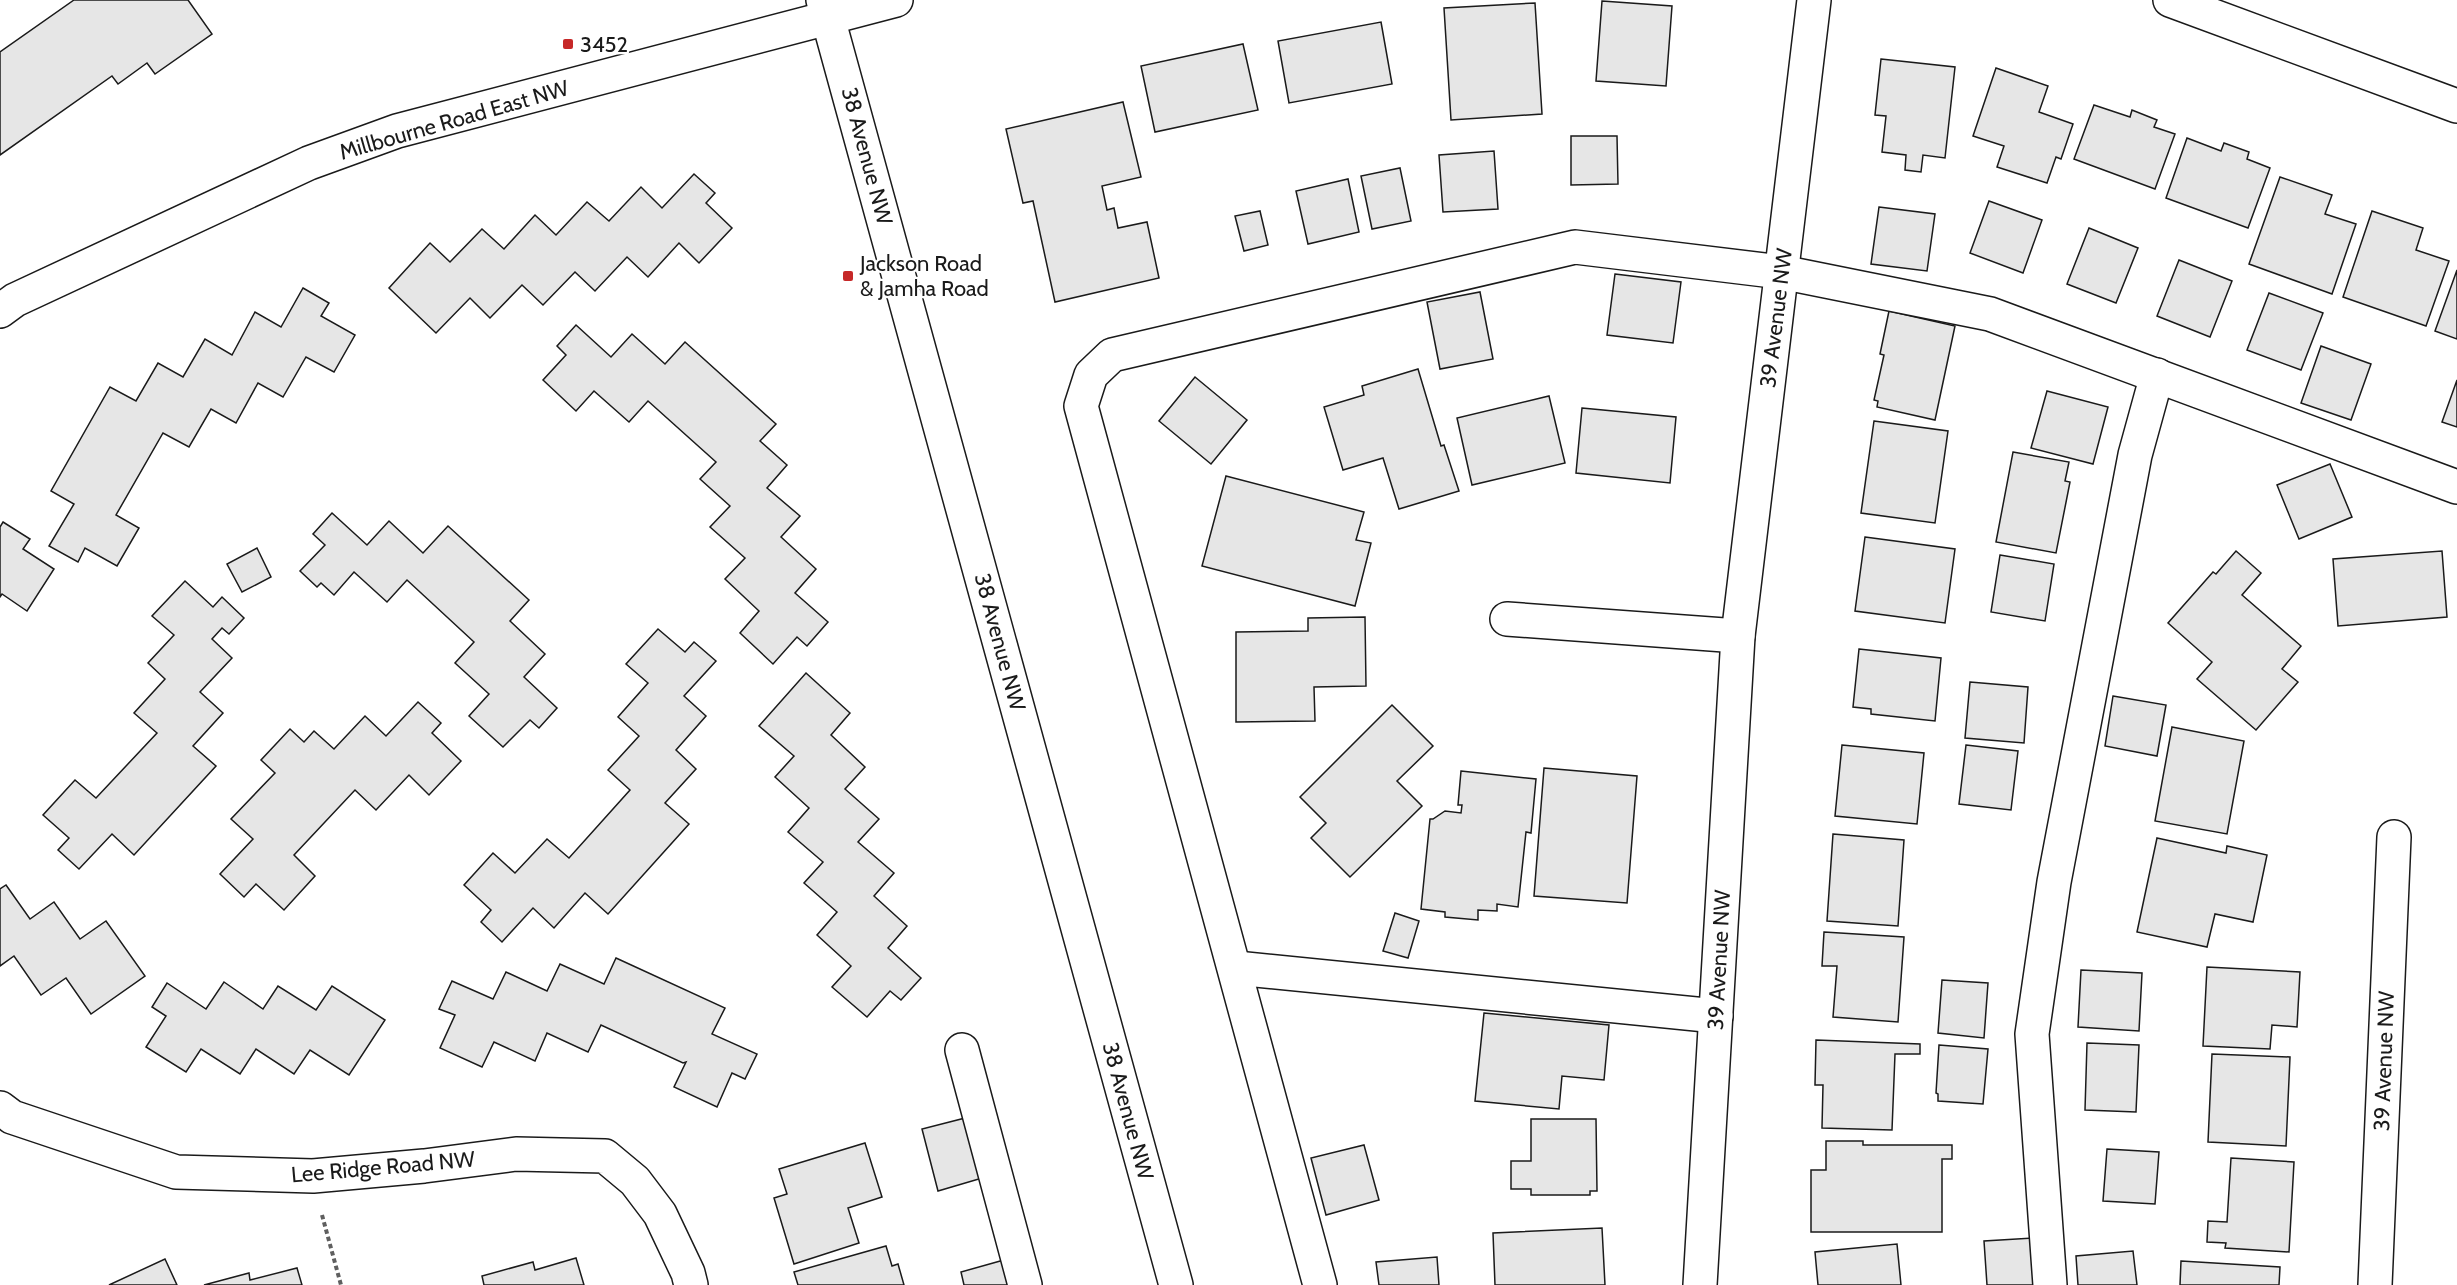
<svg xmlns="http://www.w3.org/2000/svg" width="2457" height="1285" viewBox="0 0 2457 1285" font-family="Cabin,sans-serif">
	<rect width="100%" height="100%" fill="#fff"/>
	<g fill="#e6e6e6" stroke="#1a1a1a" stroke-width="1.5">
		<path d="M74,0h114l24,34 -57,40 -8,-11 -29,21 -6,-8 -112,79v-103z"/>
		<path d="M1602,1l70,5 -6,80 -70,-5z"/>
		<path d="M1535,3l7,111 -91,6 -7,-112z"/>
		<path d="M1381,22l11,62 -103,19 -11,-62z"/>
		<path d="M1243,44l15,66 -103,22 -14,-66z"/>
		<path d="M1881,59l74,8 -10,91 -22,-3 -2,17 -16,-2 1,-15 -24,-3 4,-36 -11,-1z"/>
		<path d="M1996,68l52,18 -9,26 34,12 -12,35 -5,-2 -9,26 -50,-16 7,-21 -31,-10z"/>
		<path d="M1123,102l18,75 -39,9 5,24 7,-2 4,20 29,-6 12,56 -104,24 -22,-101 -10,2 -17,-74z"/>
		<path d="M2094,105l36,12 2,-7 25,10 -3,7 21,7 -20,55 -81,-30z"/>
		<path d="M1571,136h46l1,48 -47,1z"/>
		<path d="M2187,138l34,13 3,-8 25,9 -2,7 23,9 -22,60 -82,-30z"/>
		<path d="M1494,151l4,58 -55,3 -4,-57z"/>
		<path d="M1400,168l11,53 -39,8 -11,-53z"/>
		<path d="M694,174l21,19 -9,10 26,25 -33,35 -20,-20 -31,34 -21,-20 -32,34 -20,-19 -32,33 -21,-20 -32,33 -20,-20 -34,35 -47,-45 41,-45 20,19 32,-33 22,20 31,-34 21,20 31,-33 22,19 32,-34 21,21z"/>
		<path d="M2280,177l52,18 -7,19 31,10 -24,70 -83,-30z"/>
		<path d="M1348,179l11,53 -51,12 -12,-53z"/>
		<path d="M1989,201l53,19 -19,53 -53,-20z"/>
		<path d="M1879,207l56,7 -8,57 -56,-7z"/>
		<path d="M1260,211l8,34 -24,6 -9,-35z"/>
		<path d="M2372,211l51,17 -7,22 33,11 -23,65 -83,-29z"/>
		<path d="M2089,228l49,20 -22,55 -49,-19z"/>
		<path d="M2179,260l53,21 -22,56 -53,-21z"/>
		<path d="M2457,270v69l-22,-8z"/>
		<path d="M1615,274l66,8 -8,61 -66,-8z"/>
		<path d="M303,288l26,15 -8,13 34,19 -21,37 -28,-15 -23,40 -25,-14 -22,40 -25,-14 -22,38 -26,-14 -47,82 23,13 -22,38 -32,-18 -7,14 -29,-16 25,-42 -23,-13 59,-104 26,14 22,-38 25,14 22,-38 27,16 23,-43 26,15z"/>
		<path d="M1480,292l13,67 -53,10 -13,-67z"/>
		<path d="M2269,293l54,20 -22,57 -54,-20z"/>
		<path d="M1889,311l66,15 -20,94 -58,-13 1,-6 -4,-1 10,-45 -4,-1z"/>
		<path d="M576,325l35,32 21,-23 33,30 20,-22 91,82 -16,17 27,24 -20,23 33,28 -19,21 35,32 -21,24 33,29 -21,24 -10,-9 -24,27 -33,-31 19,-22 -34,-32 20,-21 -35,-31 20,-21 -30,-27 16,-17 -68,-61 -19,21 -35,-31 -18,20 -33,-31 23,-25 -9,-9z"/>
		<path d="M2321,346l50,18 -20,56 -50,-17z"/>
		<path d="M1418,369l23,77 3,-1 15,46 -60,18 -16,-51 -40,12 -19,-63 40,-12 -2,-9z"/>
		<path d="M1195,377l52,43 -36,44 -52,-43z"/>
		<path d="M2457,380v47l-15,-5z"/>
		<path d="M2047,391l61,16 -15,57 -62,-16z"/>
		<path d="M1549,396l16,67 -93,22 -15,-67z"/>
		<path d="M1582,408l94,9 -6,66 -94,-10z"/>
		<path d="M1874,421l74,10 -13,92 -74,-10z"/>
		<path d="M2013,452l56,10 -4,19 5,1 -14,71 -60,-11z"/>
		<path d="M2330,464l22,53 -53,22 -22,-54z"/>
		<path d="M1226,476l138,36 -8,28 15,3 -16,63 -153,-40z"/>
		<path d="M332,513l35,32 22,-24 34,32 25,-27 81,74 -19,21 35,33 -21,23 33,31 -18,20 -9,-8 -27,27 -34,-31 20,-22 -34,-31 19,-21 -67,-62 -20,22 -33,-30 -20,23 -13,-12 -4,4 -17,-16 25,-26 -12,-11z"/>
		<path d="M3,522l27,17 -7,10 31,20 -27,42 -25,-17 -2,3v-70z"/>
		<path d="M1865,537l90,12 -10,74 -90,-12z"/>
		<path d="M257,548l14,29 -29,15 -15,-28z"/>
		<path d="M2236,551l25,22 -19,22 59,51 -19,23 16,13 -42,48 -59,-51 15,-17 -44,-39 45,-51 3,2z"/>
		<path d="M2442,551l5,66 -109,9 -5,-67z"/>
		<path d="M2000,555l54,9 -9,57 -54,-9z"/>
		<path d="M185,581l28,26 9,-10 22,21 -15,16 -7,-6 -10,11 20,19 -32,34 23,21 -30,33 23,20 -82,89 -22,-21 -33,35 -21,-19 11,-12 -26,-23 32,-35 21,18 61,-65 -23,-20 31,-34 -17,-16 26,-28 -22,-19z"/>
		<path d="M1365,617l1,69 -52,1 1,34 -79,1v-90l72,-1v-13z"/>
		<path d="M658,629l27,23 9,-10 22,19 -32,35 22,20 -30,34 20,19 -31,34 24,21 -81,90 -23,-21 -31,35 -21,-20 -31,34 -21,-20 10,-12 -27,-25 29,-32 22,20 32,-34 22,19 61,-68 -22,-20 31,-34 -21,-19 30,-34 -22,-19z"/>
		<path d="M1859,649l82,9 -6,63 -64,-7v-5l-18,-2z"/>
		<path d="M806,673l44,40 -19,22 34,32 -20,22 34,30 -21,23 36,31 -20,23 33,30 -19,22 33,30 -20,22 -11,-9 -23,26 -35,-30 19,-21 -34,-31 20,-23 -33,-29 19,-21 -35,-30 21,-24 -34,-31 19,-21 -35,-30z"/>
		<path d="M1970,682l58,5 -4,56 -59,-5z"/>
		<path d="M2113,696l53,9 -9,51 -52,-10z"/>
		<path d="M418,702l23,21 -9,10 29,28 -32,34 -20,-20 -33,35 -21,-20 -61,65 21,21 -31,34 -28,-26 -12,13 -24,-23 33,-35 -22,-20 44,-46 -14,-13 29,-31 14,13 10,-11 20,18 31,-33 21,20z"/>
		<path d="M1392,705l41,41 -36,35 25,25 -72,71 -39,-39 15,-15 -26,-26z"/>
		<path d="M2172,727l72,14 -17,93 -72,-13z"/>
		<path d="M1842,745l82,8 -7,71 -82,-8z"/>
		<path d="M1966,745l52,6 -7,59 -52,-6z"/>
		<path d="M1544,768l93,8 -10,127 -93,-7z"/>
		<path d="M1461,771l75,8 -5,54 -5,-1 -8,75 -21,-3v7l-19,-1v10l-33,-3v-5l-24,-3 9,-90h3l12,-8 16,2 1,-8h-4z"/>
		<path d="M1833,834l71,6 -6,86 -71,-5z"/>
		<path d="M2157,838l69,15 1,-7 40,9 -14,67 -38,-8 -8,33 -70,-15z"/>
		<path d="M6,885l24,34 24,-17 26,37 26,-18 39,55 -54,38 -25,-36 -25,17 -27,-39 -14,10v-77z"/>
		<path d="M1395,913l24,8 -11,37 -25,-7z"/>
		<path d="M1824,932l80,5 -6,85 -65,-5 4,-51h-15z"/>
		<path d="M616,958l109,50 -13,26 45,20 -12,25 -13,-6 -15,34 -43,-20 12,-25 -3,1 -82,-38 -13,27 -41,-19 -12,28 -41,-19 -12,25 -42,-19 15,-33 -16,-6 13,-28 41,18 13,-27 41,19 13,-27 44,20z"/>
		<path d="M2207,967l93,5 -3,55 -25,-2 -2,24 -67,-3z"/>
		<path d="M2081,970l61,3 -3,58 -61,-4z"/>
		<path d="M1942,980l46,3 -4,55 -46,-5z"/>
		<path d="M224,982l39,27 15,-23 38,24 16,-24 53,34 -36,55 -39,-25 -16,24 -38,-25 -16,25 -39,-25 -15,23 -40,-25 20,-31 -14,-9 15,-24 39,26z"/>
		<path d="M1484,1013l125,12 -5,55 -42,-4 -3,33 -84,-8z"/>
		<path d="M1816,1040l104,4v10h-25l-3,76 -70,-2 1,-43h-8z"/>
		<path d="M2087,1043l52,2 -3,67 -51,-2z"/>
		<path d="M1939,1045l49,4 -5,55 -45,-3v-7l-2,-1z"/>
		<path d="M2212,1054l78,3 -4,89 -78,-4z"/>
		<path d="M973,1116l16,60 -51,15 -16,-62z"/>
		<path d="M1531,1119h65l1,72h-7v4h-59v-6h-20v-28h20z"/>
		<path d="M1826,1141h37v4h89v14h-10v73h-131v-62h15z"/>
		<path d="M865,1143l17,54 -34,11 11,35 -65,21 -20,-66 13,-4 -8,-25z"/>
		<path d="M1364,1145l15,55 -53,15 -15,-57z"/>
		<path d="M2107,1149l52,3 -4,52 -52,-3z"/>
		<path d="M2231,1158l63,4 -5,90 -64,-4 1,-5 -19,-1 1,-21 19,1z"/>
		<path d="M1602,1228l3,57h-110l-2,-52z"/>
		<path d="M2033,1238l2,47h-48l-3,-44z"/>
		<path d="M1897,1244l4,41h-83l-3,-33z"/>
		<path d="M886,1246l6,20 6,-2 6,21h-106l-4,-13z"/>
		<path d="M2133,1251l4,34h-59l-2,-29z"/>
		<path d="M1437,1257l2,28h-60l-3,-23z"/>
		<path d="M576,1258l8,27h-100l-2,-9 51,-14 2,8z"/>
		<path d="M1011,1258l7,27h-54l-3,-13z"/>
		<path d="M165,1259l12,26h-68z"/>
		<path d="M2181,1261l99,6 -1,18h-99z"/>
		<path d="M297,1268l5,17h-98l45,-12 1,7z"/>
	</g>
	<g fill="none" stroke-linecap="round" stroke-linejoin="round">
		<g stroke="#1a1a1a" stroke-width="36">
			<g id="minor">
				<path d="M823,0l353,1285"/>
				<path d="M2170,0l287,106"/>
				<path d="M0,311l15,-11 294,-137 88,-32 499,-131"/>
				<path d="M1507,619l231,17"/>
				<path d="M1236,968l480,48"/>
				<path d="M962,1050l63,235"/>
				<path d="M0,1108l12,9 164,55 137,4 111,-10 92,-12 89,2 30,25 25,33 28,59 3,12"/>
				<path d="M1320,1285l-239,-879 10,-31 21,-20 463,-108 206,25 209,42 467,173"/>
				<path d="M1700,1285l38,-649 76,-636"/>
				<path d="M2050,1285l-18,-251 22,-152 81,-427 22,-80"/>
				<path d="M2375,1285l19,-448"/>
			</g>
		</g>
		<path stroke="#5f5f5f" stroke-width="4" stroke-dasharray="4.5 3" stroke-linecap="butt" d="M322,1215l19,70"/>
		<use href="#minor" stroke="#fff" stroke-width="33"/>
	</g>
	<g fill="#c62828" stroke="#fff" stroke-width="2">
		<rect x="562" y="38" width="12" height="12" rx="3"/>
		<rect x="842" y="270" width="12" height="12" rx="3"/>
	</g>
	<g text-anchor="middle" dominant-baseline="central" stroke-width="4.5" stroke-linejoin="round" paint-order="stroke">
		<g font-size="22" fill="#1a1a1a" stroke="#fff" text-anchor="start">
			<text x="580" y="44">3452</text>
			<text x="860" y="263">Jackson Road<tspan x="860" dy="25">&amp; Jamha Road</tspan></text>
		</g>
		<g font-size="22" fill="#1a1a1a" stroke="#fff">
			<text transform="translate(454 120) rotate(-16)">Millbourne Road East NW</text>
			<text transform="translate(867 156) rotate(75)">38 Avenue NW</text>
			<text transform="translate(1776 318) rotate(-83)">39 Avenue NW</text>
			<text transform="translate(1000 642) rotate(75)">38 Avenue NW</text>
			<text transform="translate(1719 960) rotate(-87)">39 Avenue NW</text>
			<text transform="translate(2384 1061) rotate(-88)">39 Avenue NW</text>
			<text transform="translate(1128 1111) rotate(75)">38 Avenue NW</text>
			<text transform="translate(383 1167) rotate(-5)">Lee Ridge Road NW</text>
		</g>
	</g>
</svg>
